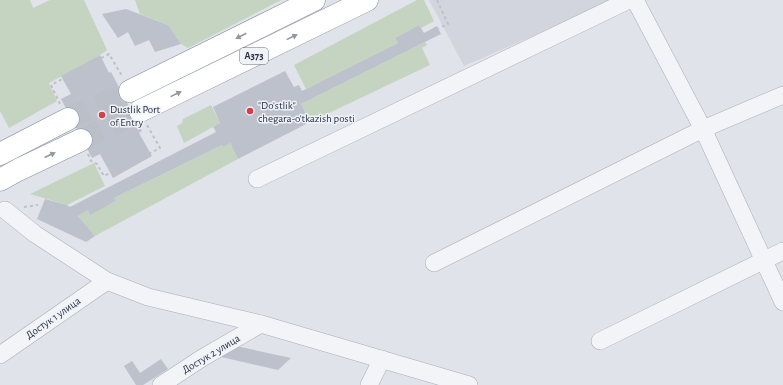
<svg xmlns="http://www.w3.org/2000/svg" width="783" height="385" viewBox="0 0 783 385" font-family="'Alegreya Sans',sans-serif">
	<rect width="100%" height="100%" fill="#e0e3e9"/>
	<path fill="#d2d5de" d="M429,0h186l-151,66z"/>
	<g fill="#c4d4c0">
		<path d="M0,0h30l3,8 17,-8h34l23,50 -7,5 -51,28 8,18 -48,27 -9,-17z"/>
		<path d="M135,0h146l-93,48 -7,-4 -13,-19 -28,-11z"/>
		<path d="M417,0h7l10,21 -13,7 -2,-3 -24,13 3,5 -92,46 -12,-24z"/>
		<path d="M425,42l2,3 -5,3 8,17 -120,57 -9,-18z"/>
		<path d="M211,105l9,18 -36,20 -7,-17 5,-3 1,-4z"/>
		<path d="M230,143l8,16 -143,77 -17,-20 10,-6 2,4 26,-13 -2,-3 108,-53z"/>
		<path d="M94,163l11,23 -38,19 -37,-11z"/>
	</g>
	<g fill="#bdc1cc">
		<path d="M126,9l42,16 13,19 -26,8 -6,-12 -14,6 -7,-14 -10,6 -16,-24z"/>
		<path d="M419,25l5,8 13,-7 4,8 -140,70 9,18 -72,37 -8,-16 -7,4 -1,-2 -108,53 2,3 -26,14 -2,-5 -10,6 17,20 -9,6 -49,-23 8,-20 22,6 3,2 146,-75 -3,-5 7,-4 -7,-16 72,-36 9,16 5,-2 3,6 96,-48 -3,-5z"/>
		<path d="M100,55l9,18 2,-1 31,59 -3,2 13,23 -39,22 -13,-24 -8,4 -31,-59 10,-5 -10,-18z"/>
		<path d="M236,346l55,12 -13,12 -57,-13z"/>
		<path d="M161,359l7,10 -25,16h-7l-12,-19 8,-5 8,12z"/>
	</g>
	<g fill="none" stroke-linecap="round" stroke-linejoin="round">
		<g stroke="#bbbfc7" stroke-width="22" stroke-dasharray="22 11" stroke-linecap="butt">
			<path d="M68,119l62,-28"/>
			<path d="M81,140l59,-29"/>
		</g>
		<g stroke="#a9adb7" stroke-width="18">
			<g id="minor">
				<path d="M635,0l68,129 80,173"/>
				<path d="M257,179l372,-179"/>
				<path d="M5,210l30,24 72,47 41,16 113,27 208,61"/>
				<path d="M434,263l269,-134 80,-34"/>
				<path d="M600,341l183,-90"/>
				<path d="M0,355l107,-74"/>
				<path d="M161,385l41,-27 59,-34"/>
				<path d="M369,385l13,-26"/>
			</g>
		</g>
		<g stroke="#868ea0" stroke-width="23">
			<g id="highway">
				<path d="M130,91l184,-91"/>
				<path d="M140,111l227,-111"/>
				<path d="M0,154l68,-35"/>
				<path d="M0,180l18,-10 63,-30"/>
			</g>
		</g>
		<g stroke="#bec1c8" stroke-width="2" stroke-dasharray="3 3" stroke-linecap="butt">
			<path d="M437,0l11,24 -9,4"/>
			<path d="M60,104l-9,-19 58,-31 13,22"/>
			<path d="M88,154l3,7 6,3 7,12 56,-28 -13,-23"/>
			<path d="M24,207l14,-2"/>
		</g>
		<use href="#minor" stroke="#f3f4f7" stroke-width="17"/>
		<use href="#highway" stroke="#fff" stroke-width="22"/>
	</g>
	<defs><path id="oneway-solid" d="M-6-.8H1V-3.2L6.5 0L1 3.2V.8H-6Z"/></defs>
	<g fill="#9497a0">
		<use href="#oneway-solid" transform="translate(241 36) rotate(153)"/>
		<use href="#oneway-solid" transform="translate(292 37) rotate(-26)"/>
		<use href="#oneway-solid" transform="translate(176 94) rotate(-26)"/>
		<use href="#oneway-solid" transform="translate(50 155) rotate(-25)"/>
	</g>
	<g fill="#d34049" stroke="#eff2f7" stroke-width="1.5">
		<circle cx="250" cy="111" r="4"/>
		<circle cx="102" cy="115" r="4"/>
	</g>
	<g text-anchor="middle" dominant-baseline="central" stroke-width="3" stroke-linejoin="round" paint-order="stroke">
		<rect fill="#eff2f7" stroke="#646a78" stroke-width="1" x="240" y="48" width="28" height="16" rx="3"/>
		<g font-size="10" font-weight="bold" fill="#282f41">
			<text x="254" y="56">A373</text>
		</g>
		<g font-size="11" fill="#282f41" stroke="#eff2f7" text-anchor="start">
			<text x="258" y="105">"Do'stlik"<tspan x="258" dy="13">chegara-o'tkazish posti</tspan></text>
			<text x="110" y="109">Dustlik Port<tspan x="110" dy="13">of Entry</tspan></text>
		</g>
		<g font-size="11" fill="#282f41" stroke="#eff2f7">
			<text transform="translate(53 318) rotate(-35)">Достук 1 улица</text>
			<text transform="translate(211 354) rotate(-31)">Достук 2 улица</text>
		</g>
	</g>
</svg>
